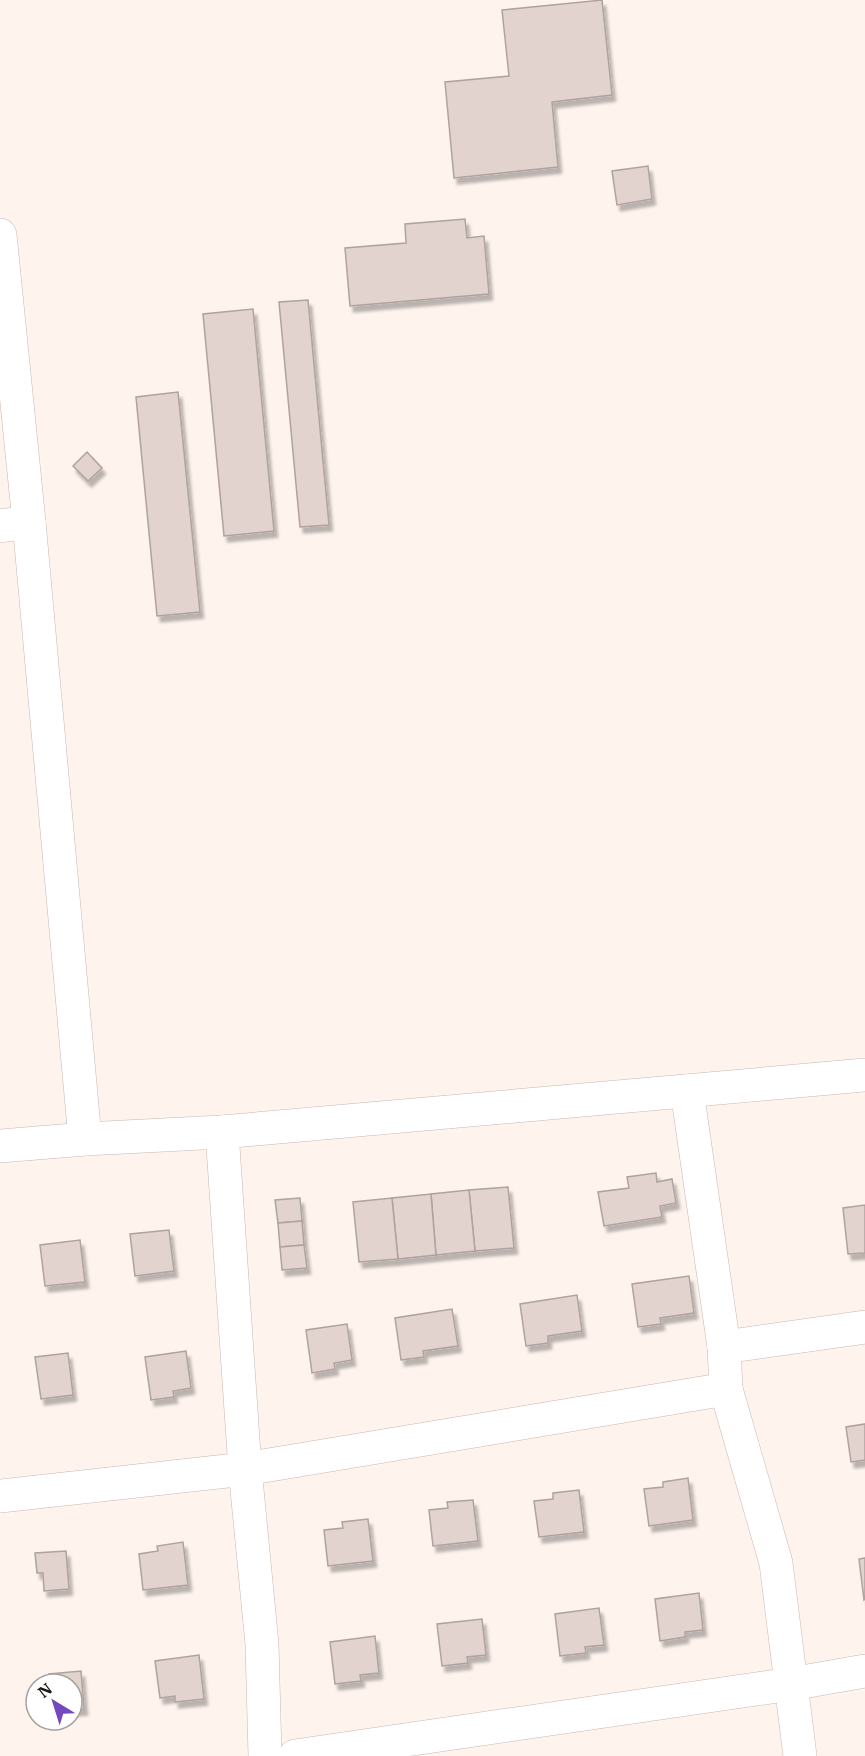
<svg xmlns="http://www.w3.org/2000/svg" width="865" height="1756" viewBox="0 0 865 1756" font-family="'IBM Plex Serif',serif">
	<defs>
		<filter id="shadow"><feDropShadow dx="3.5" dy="6" stdDeviation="1.5" flood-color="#0004"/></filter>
	</defs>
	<rect width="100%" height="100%" fill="#fef3ed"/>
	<g fill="#e2d3ce" stroke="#b0a29e" stroke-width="1.5" filter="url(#shadow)">
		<path d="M602,0l10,95 -60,7 6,65 -104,11 -9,-96 64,-6 -7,-66z"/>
		<path d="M648,166l4,33 -35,6 -5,-34z"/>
		<path d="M465,219l2,19 17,-2 5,58 -139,12 -5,-58 61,-5 -1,-19z"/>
		<path d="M308,300l21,225 -29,2 -21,-225z"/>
		<path d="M253,309l21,222 -50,5 -21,-222z"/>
		<path d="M178,392l22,220 -43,4 -21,-219z"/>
		<path d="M87,452l15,16 -14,13 -15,-15z"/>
		<path d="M656,1173l1,9 15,-3 4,24 -16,3 2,11 -58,9 -6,-34 31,-4 -2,-11z"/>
		<path d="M508,1187l6,61 -39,3 -6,-61z"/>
		<path d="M469,1190l6,61 -39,4 -5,-61z"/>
		<path d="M431,1194l5,61 -38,4 -6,-61z"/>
		<path d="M300,1198l2,23 -24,2 -3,-23z"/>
		<path d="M392,1198l6,61 -39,3 -6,-60z"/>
		<path d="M865,1205v48l-17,1 -5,-46z"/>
		<path d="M302,1221l2,24 -24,2 -2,-24z"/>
		<path d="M169,1230l5,41 -39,5 -5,-42z"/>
		<path d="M80,1240l5,42 -40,4 -5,-41z"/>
		<path d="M304,1245l3,23 -25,2 -2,-23z"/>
		<path d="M689,1276l5,37 -34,5 1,6 -23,3 -6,-43z"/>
		<path d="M577,1295l5,36 -34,5v7l-22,3 -6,-42z"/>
		<path d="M452,1309l6,37 -35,5 1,6 -23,3 -6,-42z"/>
		<path d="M347,1324l5,36 -18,3 1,6 -23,4 -6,-43z"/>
		<path d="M186,1351l5,37 -18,3 1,6 -23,3 -6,-43z"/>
		<path d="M68,1353l5,42 -32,4 -6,-42z"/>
		<path d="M865,1424v36l-14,2 -5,-35z"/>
		<path d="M688,1478l5,42 -44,6 -5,-37 19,-2v-5z"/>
		<path d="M579,1490l5,42 -45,5 -5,-36 19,-2v-6z"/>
		<path d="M473,1500l5,41 -45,5 -4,-36 19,-2 -1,-6z"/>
		<path d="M368,1519l5,42 -45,5 -4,-36 19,-2 -1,-6z"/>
		<path d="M183,1542l5,43 -45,5 -4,-36 19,-3 -1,-5z"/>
		<path d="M66,1551l3,38 -25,2 -1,-18h-6l-2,-20z"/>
		<path d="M865,1558v41l-1,1 -5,-41z"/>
		<path d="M699,1593l4,37 -18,2v5l-25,4 -5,-42z"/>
		<path d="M599,1608l5,37 -19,2 1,6 -26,3 -5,-42z"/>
		<path d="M482,1619l4,36 -19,2 1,6 -26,3 -5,-42z"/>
		<path d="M375,1636l4,37 -19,2 1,6 -26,3 -5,-42z"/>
		<path d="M199,1655l5,44 -29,3v-6l-15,2 -5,-37z"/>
		<path d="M81,1671l3,38 -12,1v-26h-22l-1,-10z"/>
	</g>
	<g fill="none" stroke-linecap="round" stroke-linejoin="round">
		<g stroke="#c6b9b2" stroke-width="34">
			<g id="street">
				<path d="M0,235l29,287 56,617"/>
				<path d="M0,526l29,-4"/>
				<path d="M687,1091l37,256 2,42 50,174 24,193"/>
				<path d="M222,1132l23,337 17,175 3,112"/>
				<path d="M0,1146l85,-7 137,-7 643,-57"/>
				<path d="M724,1347l141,-20"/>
				<path d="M0,1496l245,-27 481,-80"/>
				<path d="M295,1756l496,-72 74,-13"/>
			</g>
		</g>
		<use href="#street" stroke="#fff" stroke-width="33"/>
	</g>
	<g transform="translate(54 1702) rotate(322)"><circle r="28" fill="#ffffff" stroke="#a4a2a1" stroke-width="1.5"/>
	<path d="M0-4.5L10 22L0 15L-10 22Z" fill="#7648c0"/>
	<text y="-9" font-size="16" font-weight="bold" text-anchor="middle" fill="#1b1714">N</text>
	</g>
</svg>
